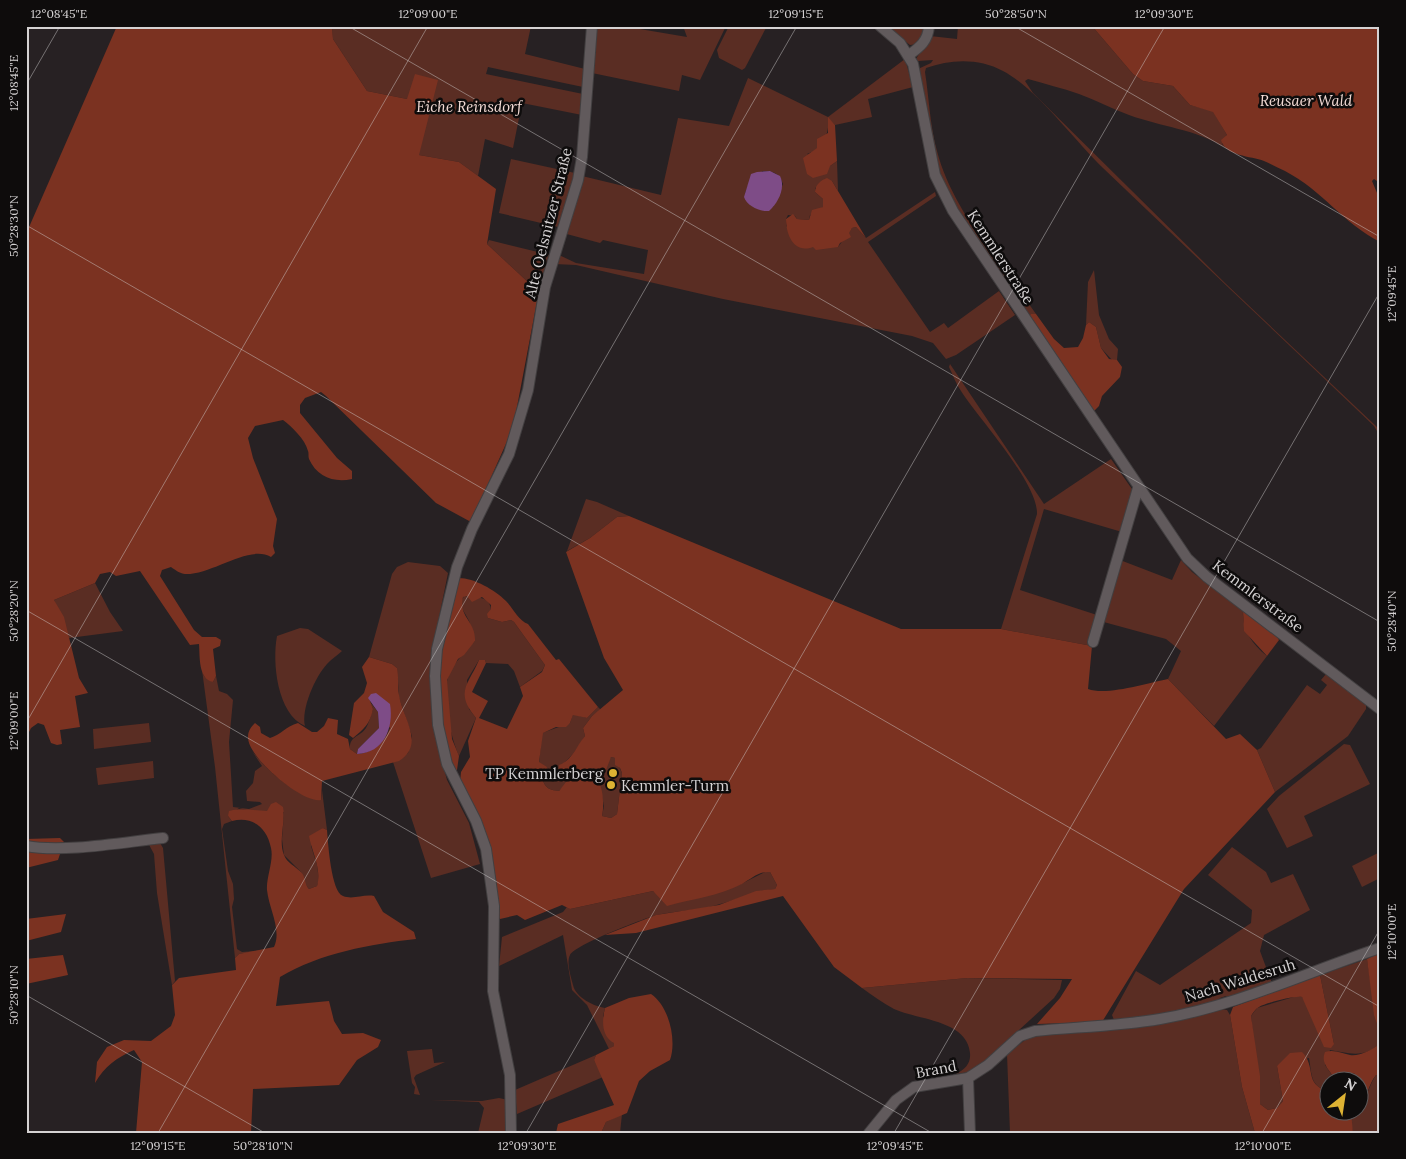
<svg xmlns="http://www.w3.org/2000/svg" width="1406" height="1159" viewBox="0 0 1406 1159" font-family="Lora,serif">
	<rect width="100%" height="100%" fill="#272123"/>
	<g fill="#5a2d23" fill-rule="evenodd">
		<path d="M332,26h199l-6,28 60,15 -2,18 -95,-20 -2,7 97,20 -1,21 -60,-12 -9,45 -28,-9 -7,37 -19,-14 -40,-7 -12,-56 -40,-8 -34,-52z"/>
		<path d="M595,26h27l65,11 -4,-11h43l-26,54 -18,-5 -3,16 -87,-18z"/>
		<path d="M729,26h38l-22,42 -3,2 -23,-12 -2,-8z"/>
		<path d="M886,26h39v6l-7,12 -8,1z"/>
		<path d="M958,26h134l41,48 10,7 30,5 17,19 23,6 14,24 -5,9 4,4c-31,-19 -64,-21 -97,-33 -17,-6 -33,-15 -50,-21 -17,-6 -34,-10 -51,-15l-3,2 8,12 192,190 152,144 3,3v6l-6,-10c-90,-86 -181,-172 -271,-258 -30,-29 -66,-79 -100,-97 -24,-13 -52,-12 -77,-3l-1,4c4,26 5,54 12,79 15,59 65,114 99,163l-7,3 -63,-92 -28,-53 -20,-103 13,-6 2,-3 -15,1 -2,-2 14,-23 27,3z"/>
		<path d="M905,59l8,28 -45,12 4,18 -37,8 -7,-7c2,15 -5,31 -21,36l23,12 7,-5 1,30 -6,-10 -17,7v4l8,7v8l-13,8 -1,5 -12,-1 -2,-3 -7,-1 -2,4v7l27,21h25l14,-19 4,-1 10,11 69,-46 1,4 -68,46 62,90 14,-9 4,5 51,-37 16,24 -59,40 -10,4 -13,-16 -21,-7 -189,-37 -147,-34 -22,-1 5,-2v-7l17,8 68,11 4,-24 -45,-10 -3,3 -37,-10 19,-57 79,19 17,-77 51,8 19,-48 80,39zM763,171c11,0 16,2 20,13l-10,23 -28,-14 6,-14z"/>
		<path d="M511,159l64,14 -17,54 -59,-14z"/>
		<path d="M489,240l61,15 -7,28 -5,3 -7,-1 -44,-41z"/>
		<path d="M1094,270l5,45 10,24 9,10 -1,11 -4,1 -12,-13 -5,-21 -7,-5 -3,3 2,-43z"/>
		<path d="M950,364l94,140 67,-45 23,33 -9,30 -4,2 1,8 -78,-23 -24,81 77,25 -5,31 -91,-17 36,-115c1,-31 -58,-95 -76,-123 -5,-7 -8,-16 -12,-24z"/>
		<path d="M586,499l11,3 32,14 -12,1 -27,21 -23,13z"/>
		<path d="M1120,560l52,20 9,-20 11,12 51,39c-1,19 9,33 24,45l-53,70 -46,-47 13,-28 -15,-12 -66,-18z"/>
		<path d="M408,562l32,4 8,7 -17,84v42l2,27 14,54 22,43 11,41 -49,14 -38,-116 15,-9 4,-17 -13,-38 -2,-30 -5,-4 -23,-7 23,-83 5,-7z"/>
		<path d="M95,583l15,29 13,19 -54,7 -15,-38z"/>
		<path d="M464,596c11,2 25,-1 27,13l-3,9 14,4 9,-2 3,2 31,43 -3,6 -22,16 -6,-16 -6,-7 -22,-1 -1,-3h-6l-12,20 2,29 7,9 -17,38c-8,-19 -19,-62 -10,-81 5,-13 17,-24 26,-34 -2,-6 -4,-13 -6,-20 -4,-10 -12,-14 -5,-25z"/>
		<path d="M300,628l8,1 34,22c-4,4 -11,8 -15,13 -12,13 -26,45 -22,62 -28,-12 -33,-64 -28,-90z"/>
		<path d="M202,670l2,6 9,6 3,-6 3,15 8,3 6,6 -4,42 4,65 16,2 13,-5 -2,-2 -13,-1 -1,-10 7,-8 2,-12 7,-5 -10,-15c20,25 38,39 69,49l1,-10 5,40 -4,-2 -12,18 6,19 2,15 -2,6 -8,3 -4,-5 -4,-12 -17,-17 -2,-16 2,-27 -33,-1 -12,-3 -11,8 4,5 -8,3 -2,5 6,42 5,13 1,15 -2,8 5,42 5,3 26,-2 -29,4 -4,4 -20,-191z"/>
		<path d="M1326,674l40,31v4l-18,27 -73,56 -18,-42 4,-2 46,-63 13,9 7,-9 -6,-5z"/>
		<path d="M370,702l8,10 1,16 -21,21 -1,5 -7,-5c-1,-13 10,-12 16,-21 3,-5 5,-13 7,-19z"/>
		<path d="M598,707l3,3 -9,6 -9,12 2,8 -12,18 -9,9 8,14c11,-6 18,-12 30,-7l9,-13 4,1 7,15 -5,41 -6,4 -9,-2 2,-10 -6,-29c-20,2 -26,-1 -39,14 -8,-1 -13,-2 -16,-10l4,-9 -8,-9 3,-30 28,-10 3,-9 14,4z"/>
		<path d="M149,723l2,19 -57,7 -1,-20z"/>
		<path d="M1344,744l6,1 20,39 -66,32 9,20 -26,12 -20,-39 12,-13z"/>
		<path d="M153,761l1,17 -56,7 -2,-17z"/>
		<path d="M147,841l13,2 3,5 12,133 -3,4 -15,-92 -3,-39z"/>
		<path d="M1232,847l34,25 5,11 22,-9 17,36 -46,25 -4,16 13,35 -45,12 -2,-2 -6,2 -2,3 -52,14 -52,5 -2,-5 24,-44 24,14 91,-62 1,-13 -44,-35z"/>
		<path d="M1380,852v26l-18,9 -10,-21z"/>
		<path d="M765,872h5l7,13 -2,4c-20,2 -36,10 -55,15 -20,7 -43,6 -63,11 -15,4 -82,30 -87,40 -4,8 1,22 3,30 3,13 21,21 32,23l-2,8 12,27 -1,3 -5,3 -22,-44 -15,-15 -9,-55 -64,31 3,-29 61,-25 4,-5 3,2 83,-18 4,3 82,-9z"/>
		<path d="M1367,959l13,84c-14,16 -33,10 -50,7l-5,15 11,16 -8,1v9c-18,-5 -16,-16 -19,-33l-32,8 6,35 -6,7 -9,2 -8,-6 -9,-88 6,-8 40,-12 5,1 32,47 -14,-69z"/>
		<path d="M967,978l95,2 -2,9 -6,9 -71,65 -14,9 -13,2c9,-5 15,-10 14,-21 -3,-33 -52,-33 -76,-44 -11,-6 -22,-14 -32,-21z"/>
		<path d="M1221,1009l6,1 3,5 12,72 13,46h-245l-3,-79 22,-17z"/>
		<path d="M432,1049l2,14 11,-1 -29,13 -2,3 6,17 -6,-1 1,-7 -3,-4 -5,-32z"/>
		<path d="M596,1055l-2,5 9,17 -86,37 -2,-24z"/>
		<path d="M1376,1075l4,1v57h-27l-4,-20 9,-1 1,-7c9,-8 10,-20 17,-30z"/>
		<path d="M499,1098l9,2v33h-30l6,-25 -5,-6 -49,-2 52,1z"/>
		<path d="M622,1114l-2,19h-19l5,-11z"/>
	</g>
	<g fill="#7b3221">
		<path d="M117,26h215l1,13 34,52 40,8 8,-25 23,6 -19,75 40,7 37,27 -9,55 44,41 7,11 -25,132 -42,94 -35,-19 -110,-107 -5,-4 -16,6 -5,7v8l37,45 15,13v8c-18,4 -35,-2 -43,-20 -1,-3 0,-6 -1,-8 -3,-12 -16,-24 -25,-31l-28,6 -7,12 5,20 24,61 -4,27 2,7 -4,4c-22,-13 -59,18 -86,17 -4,0 -10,-4 -14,-7l-9,3 -2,6 34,54 8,7h14l5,3 -1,6 -7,3 3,27 -3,6c-15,-3 -13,-26 -14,-38l-9,1 -50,-74 -24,5 -6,-4 -10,2 -5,9 -41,17 10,17 15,61 9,15 -13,3 5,31 -20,3 2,14 -5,1 -6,-2 -7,-18 -6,-2 -7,5 -5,10v-504z"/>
		<path d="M1092,26h288v157l-6,-4 -2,2 8,19v42c-37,-19 -57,-51 -95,-71 -7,-3 -14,-7 -21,-10 -13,-5 -39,-5 -43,-21l6,-5 -14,-23 -23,-7 -17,-19 -30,-5 -10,-7z"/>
		<path d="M828,117l7,8 2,36 -7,5 -3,8 -14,4 -6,-4 -4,-16 14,-10v-9l11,-6z"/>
		<path d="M827,178l5,3 34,57 -10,-11 -4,1 -3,5 2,4 -11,6 -2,4 -22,3 -3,-3c-19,7 -27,-12 -27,-28l7,-5 4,5 12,1 3,-10 11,-3v-8l-8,-7c0,-7 6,-12 12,-14z"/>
		<path d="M1031,314h5l18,25 10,9 14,-1 5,-9 3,-13 3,-3 7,5 5,21 8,11 8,1 5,7 -2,10 -18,19 -3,10 -6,6 -64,-95z"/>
		<path d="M629,516l272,113h100l91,17 -4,43c19,7 59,-6 80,-10l58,60 14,-5 17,16 18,42 -91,97 -82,133 -65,2 23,-26 12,-19 -105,-1 -105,10 -28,-21 -51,-71 -147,37 -31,2 51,-20 63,-10 37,-14 19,-2 2,-4 -7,-13c-11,-1 -19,7 -28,12 -23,12 -51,15 -75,22l-14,-15 -83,18 -8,-4 -37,15 -8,-5 -17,4 -2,-3c-5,-51 -6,-89 -38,-134l1,-10 9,-15 -2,-16 8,-23c-22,-26 -7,-34 3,-58h6l1,3 -14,29 16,9 -9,17 28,11 16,-33 -3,-9 22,-15 3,-7 -31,-43 -3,-2 -9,2 -14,-4 -1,-4 4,-5v-4l-9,-8 -10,5 -5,-6 -4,1c-5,20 13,24 12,44l-11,14 -6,4 -11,21 5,59 7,17 -2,14 -3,3 -13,-38 -2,-82 20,-75c15,0 36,12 47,23 7,7 12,19 22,23l28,36 3,-1 39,48 -11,11 -14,-3 -3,8 -4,4h-10l-13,6 -4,29 8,5 -4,14c3,8 8,9 16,10l7,-9 22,-11c15,4 17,32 14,45l9,2 6,-4 5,-41 -2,-5 -5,-3v-7l-4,-1 -5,13c-24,-4 -19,1 -41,9l-2,-6 -4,-2v-6c14,-5 17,-19 26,-29l-2,-8 9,-12 31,-26 -19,-32 -38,-106 24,-14 27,-21z"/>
		<path d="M1243,611l33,24 3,5 -12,16 -23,-25z"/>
		<path d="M369,657l23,7 5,4c2,9 0,17 2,27 3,22 27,49 0,66l-77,20 -1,19c-18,4 -74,-43 -73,-63 0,-6 3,-10 7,-14l5,4 1,6 9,5c11,-3 16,-12 28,-15l14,9h5l7,-6 4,-8 10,2 -1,14 11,5 2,10 7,5c16,-1 28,-12 33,-26l-21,-30 4,11c-3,15 -9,20 -20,29l-4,-3 5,-32 10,-10 3,-10 -5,-16z"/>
		<path d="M276,802l7,5c3,15 -5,33 1,48 3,8 11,11 17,17 5,5 3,12 8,17l8,-3c5,-16 -5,-34 -8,-50l14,-8 4,2c1,12 4,62 16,66 10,4 20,-2 31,0l9,16 31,20 2,7c-45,5 -96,14 -136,38l-4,29 53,-5 5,20 8,13 21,-1 18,7 -3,7 -21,13 -18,25 -86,4 -2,44h-115l6,-71 -8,-12c-18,8 -29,16 -39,33l2,-21 10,-15 17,-7 27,1 20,-15 4,-11 -3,-30 7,-7 57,-8 -1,-12 4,-4 35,-7c8,-17 -5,-38 -7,-57 -1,-13 7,-29 4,-42 -4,-21 -19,-32 -39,-27l-4,-5 1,-5c12,-4 25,0 38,0l4,-7z"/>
		<path d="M60,838l4,4 -6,18 -32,8v-29z"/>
		<path d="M66,914l-5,18 -35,9v-22z"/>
		<path d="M1379,953l1,2v78l-6,-18 -7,-56z"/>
		<path d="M63,955l5,20 -42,9v-25z"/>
		<path d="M1320,975l14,69 -3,4 -7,-1 -22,-50c-6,-2 -37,6 -43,10 -4,2 -6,6 -8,9l9,60v28l8,6 9,-2 6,-7 -6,-35 13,-13 12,-1c15,15 1,32 26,39v21h23l2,21h-98l-13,-46 -12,-72 3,-8z"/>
		<path d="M651,994c18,12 26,46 19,66l-20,11 -11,10 -12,32 -21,9 -5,11h-45l2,-9 56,-19 -20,-45 2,-5 18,-9v-3c-13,-7 -12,-23 -9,-35l24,-10z"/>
		<path d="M1380,1043v33l-4,-1c-8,10 -8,22 -17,30l-1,-23 -22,-1c-5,-10 -16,-17 -11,-29 9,-3 16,1 25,3 7,2 24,-5 30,-12z"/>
	</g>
	<g fill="#7e4c87">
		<path d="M770,171l10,5c6,12 -2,27 -11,35 -9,1 -22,-5 -25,-14l7,-23 6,-2z"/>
		<path d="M376,693l14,11c4,24 -6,49 -33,50l1,-5 21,-21 -1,-16 -10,-14 3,-4z"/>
	</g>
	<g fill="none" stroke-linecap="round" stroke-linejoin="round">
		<g stroke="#423f40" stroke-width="12">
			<g id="minor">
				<path d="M880,26l20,17 13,21 22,111 18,36 234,347 20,19 173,132"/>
				<path d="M909,55c11,-8 19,-14 20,-29"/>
				<path d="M1093,642l45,-154"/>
				<path d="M26,846c38,7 98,-4 137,-8"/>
				<path d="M968,1078l2,55"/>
				<path d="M511,1133l-1,-58 -17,-84 1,-85 -8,-57 -10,-28 -29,-57 -9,-39 -3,-49 2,-27 20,-82 15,-38 37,-75 19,-64 17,-103 33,-107 4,-23 10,-131"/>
				<path d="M869,1133l27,-33 18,-13 54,-9 20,-13 32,-29 15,-5c41,-4 84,-5 125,-12 76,-13 147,-47 220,-71"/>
			</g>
		</g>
		<use href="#minor" stroke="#615a5c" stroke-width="10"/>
	</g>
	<path fill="none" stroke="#d5d2d3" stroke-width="1" stroke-opacity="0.45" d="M348,26l1032,596M1014,26l366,211M26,85l34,-59M26,225l1354,782M26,610l906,523M26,723l402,-697M26,995l239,138M158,1133l639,-1107M526,1133l639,-1107M894,1133l486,-841M1262,1133l118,-204"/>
	<g fill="#ddb233" stroke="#0e0c0c" stroke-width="2">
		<circle cx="613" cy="773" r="5"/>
		<circle cx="611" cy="785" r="5"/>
	</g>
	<g text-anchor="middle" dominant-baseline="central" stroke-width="5" stroke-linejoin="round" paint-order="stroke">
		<g font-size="15" font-style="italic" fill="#f3dbd5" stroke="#0e0c0c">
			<text x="1306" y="100">Reusaer Wald</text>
			<text x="469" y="106">Eiche Reinsdorf</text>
		</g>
		<g font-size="15" fill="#d5d2d3" stroke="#0e0c0c">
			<text transform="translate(548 223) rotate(-76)">Alte Oelsnitzer Straße</text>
			<text transform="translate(1001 257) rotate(57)">Kemmlerstraße</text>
			<text transform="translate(1258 596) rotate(37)">Kemmlerstraße</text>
			<text transform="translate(1240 980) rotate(-17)">Nach Waldesruh</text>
			<text transform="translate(936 1069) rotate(-11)">Brand</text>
		</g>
		<g font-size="15" fill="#d5d2d3" stroke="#0e0c0c" text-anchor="end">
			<text x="603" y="773">TP Kemmlerberg</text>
			<text x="621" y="785" text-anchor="start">Kemmler-Turm</text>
		</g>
	</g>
	<rect width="1406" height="1159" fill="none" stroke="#0e0c0c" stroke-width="55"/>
	<g transform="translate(1344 1096) rotate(30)"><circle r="24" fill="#0e0c0c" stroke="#5e5b5c"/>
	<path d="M0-4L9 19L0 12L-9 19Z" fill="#ddb233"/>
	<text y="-8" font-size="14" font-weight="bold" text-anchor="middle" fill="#d5d2d3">N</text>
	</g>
	<rect x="28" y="28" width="1350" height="1104" fill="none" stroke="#d5d2d3" stroke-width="2"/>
	<g font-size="12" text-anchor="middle" fill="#d5d2d3">
		<text x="59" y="18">12°08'45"E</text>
		<text x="428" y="18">12°09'00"E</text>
		<text x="796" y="18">12°09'15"E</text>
		<text x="1016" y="18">50°28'50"N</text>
		<text x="1164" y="18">12°09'30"E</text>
		<text transform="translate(14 83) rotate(-90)" y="4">12°08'45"E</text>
		<text transform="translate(14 226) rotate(-90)" y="4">50°28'30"N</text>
		<text transform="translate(1392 294) rotate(-90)" y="4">12°09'45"E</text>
		<text transform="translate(14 611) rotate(-90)" y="4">50°28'20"N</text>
		<text transform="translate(1392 621) rotate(-90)" y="4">50°28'40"N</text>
		<text transform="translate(14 721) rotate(-90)" y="4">12°09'00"E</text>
		<text transform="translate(1392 932) rotate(-90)" y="4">12°10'00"E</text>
		<text transform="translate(14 995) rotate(-90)" y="4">50°28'10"N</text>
		<text x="158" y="1150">12°09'15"E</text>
		<text x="263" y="1150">50°28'10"N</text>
		<text x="527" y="1150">12°09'30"E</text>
		<text x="895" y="1150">12°09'45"E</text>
		<text x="1263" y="1150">12°10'00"E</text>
	</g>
</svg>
